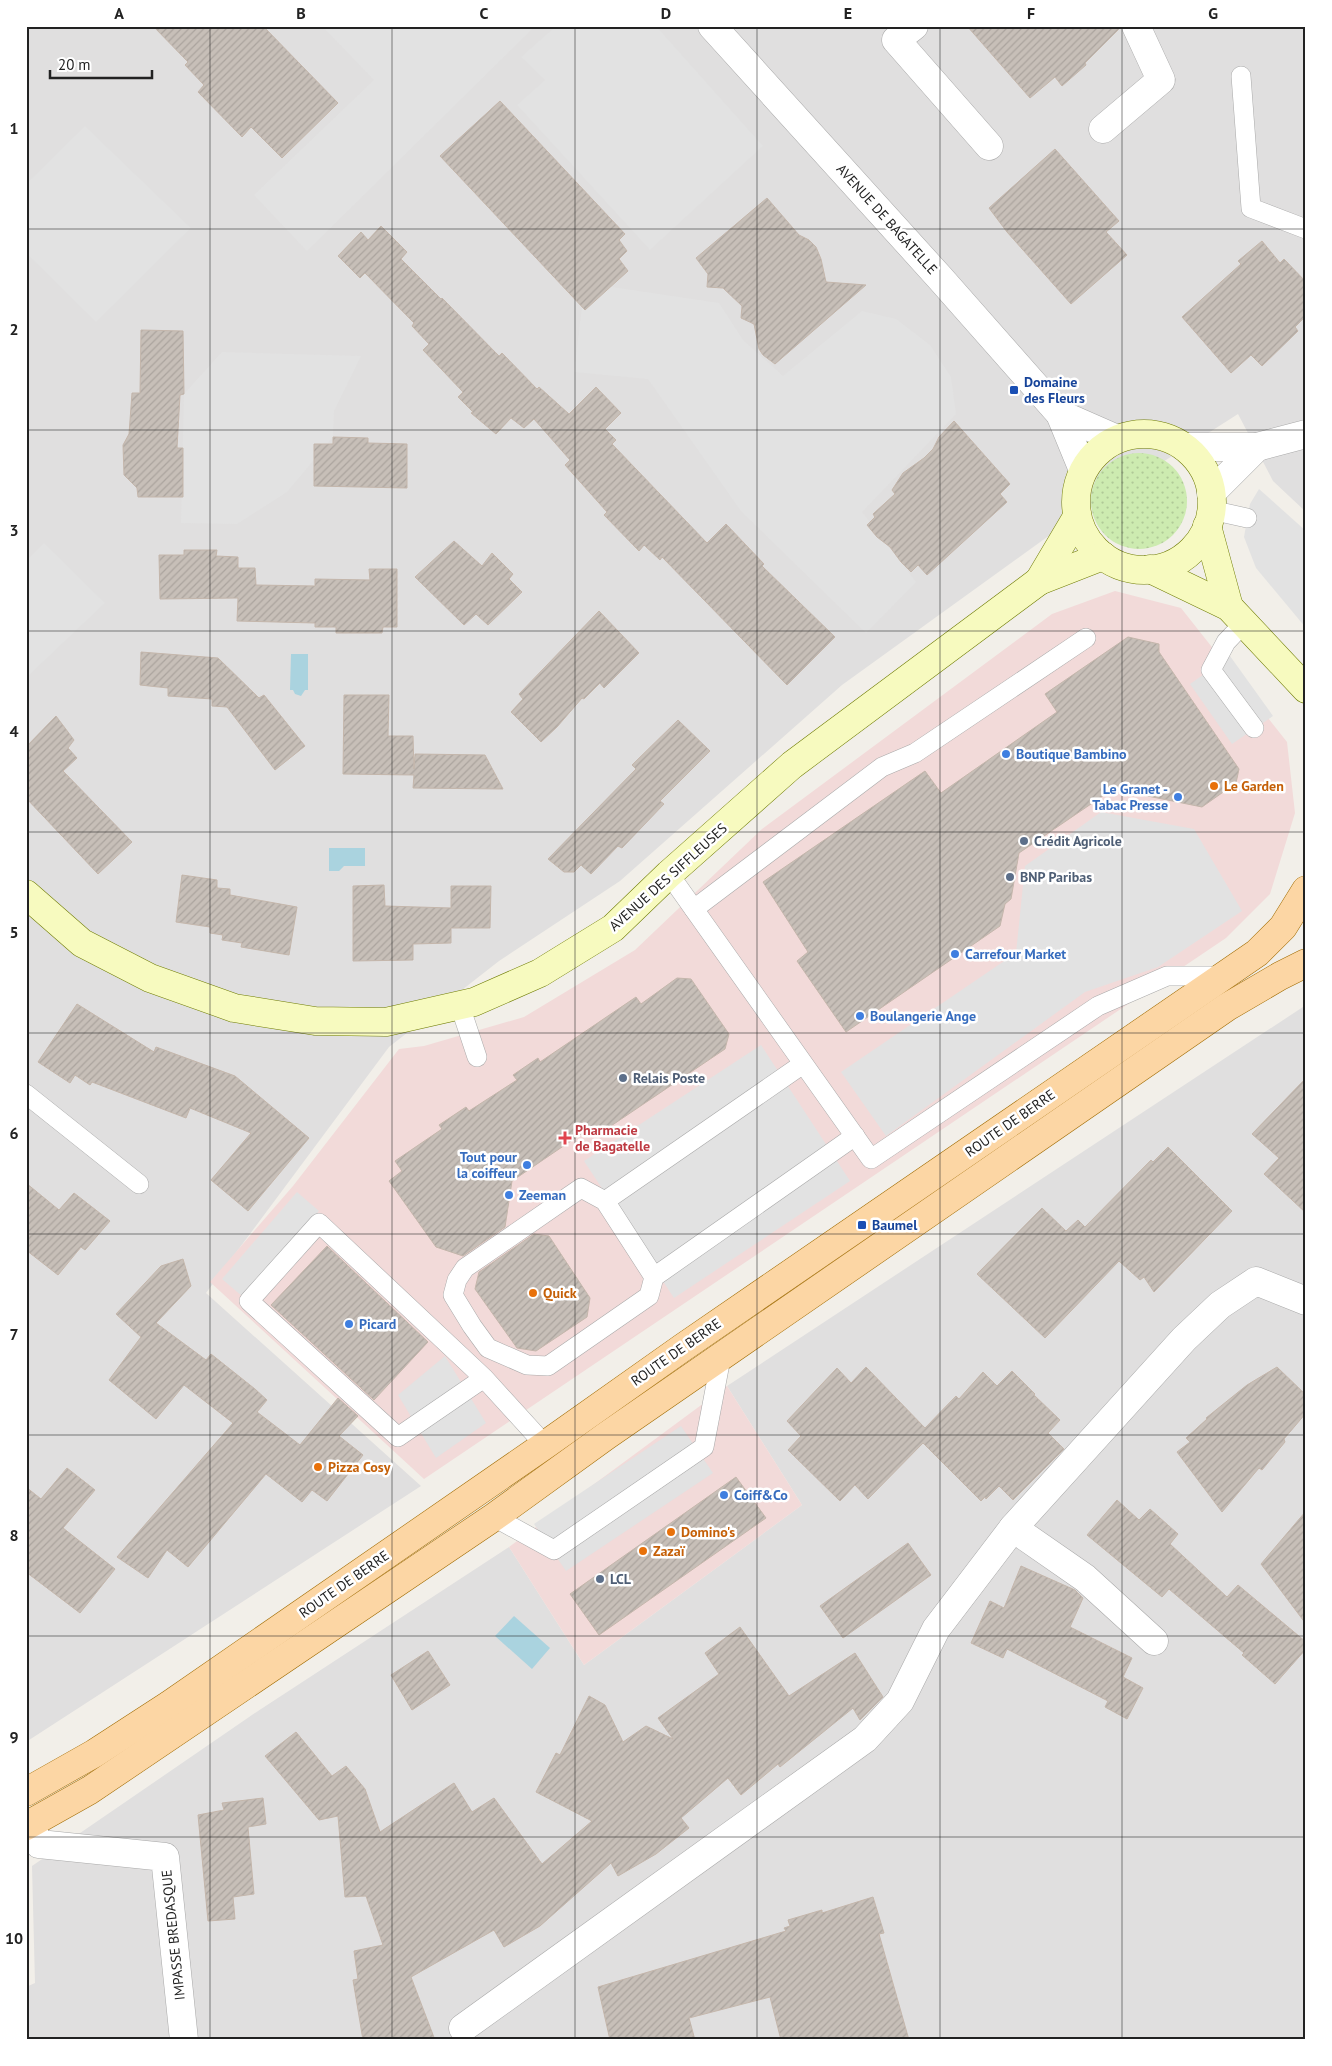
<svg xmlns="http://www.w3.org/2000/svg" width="1332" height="2066" viewBox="0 0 1332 2066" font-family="'PT Sans',sans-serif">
	<defs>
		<pattern id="grass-dots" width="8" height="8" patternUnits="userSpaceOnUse" patternTransform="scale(1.25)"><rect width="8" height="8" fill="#cdebb0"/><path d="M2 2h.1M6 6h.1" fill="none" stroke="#b0c997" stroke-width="1.8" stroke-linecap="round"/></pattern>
		<pattern id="building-hatch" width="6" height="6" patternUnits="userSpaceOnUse" patternTransform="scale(1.25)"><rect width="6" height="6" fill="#c7bfb8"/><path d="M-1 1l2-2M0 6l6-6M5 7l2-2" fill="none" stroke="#aba49e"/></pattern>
	</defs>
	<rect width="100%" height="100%" fill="#f2efe9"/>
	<g fill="#e0dfdf">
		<path d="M26,26h1280v486l-33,-31 -35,-67 -177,113 -219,158 -222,196 -121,80 -110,86 -183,246 215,193 -395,256z"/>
		<path d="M1306,1005v1035h-1280v-53l9,-4 -3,-117 226,-155 251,-164 75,118 218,-160 -75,-119z"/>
	</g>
	<g fill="#f2dad9">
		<path d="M1115,591l66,17 106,134 8,71 -25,81 -44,44 -802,541 -214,-197 83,-96 106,-137 25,-3 100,-29 111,-67 127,-121 290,-215z"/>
		<path d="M727,1386l75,119 -218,160 -75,-118z"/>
	</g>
	<circle fill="url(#grass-dots)" cx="1139" cy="501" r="48"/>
	<g fill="#e2e2e2">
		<path d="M322,26h213l-228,225 -53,-56 120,-115z"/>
		<path d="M556,26h100l107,120 -113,104 -133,-145 28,-25 -24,-23z"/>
		<path d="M85,126l106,102 -95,94 -70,-69v-69z"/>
		<path d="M585,283l134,20 24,37 40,36 79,-65 34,8 34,26 21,32 5,37 -94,98 54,70 -50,51 -125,-122 -93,-132 -74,-7z"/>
		<path d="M222,352l139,4 -27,55 -1,26 -46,55 -50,32 -56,-1 3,-129z"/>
		<path d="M1259,489l47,42v97l-50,-60 -12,-31 6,-33z"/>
		<path d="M44,543l61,60 -79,75v-117z"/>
		<path d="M1230,656l43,60 -41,28 -42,-60z"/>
		<path d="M1101,812l93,17 48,82 -84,56 -73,25 -199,144 -45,-64 175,-119 9,-87z"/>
		<path d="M761,1045l89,136 -176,117 -90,-137z"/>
		<path d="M297,1192l22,19 -76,86 -21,-18z"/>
		<path d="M445,1356l41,67 -50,35 -38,-63z"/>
		<path d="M681,1426l32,47 -147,98 -32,-47z"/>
	</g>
	<g fill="#aad3df">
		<path d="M291,654h17v36h-3l-4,6 -6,-2 -2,-4h-3z"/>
		<path d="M329,848h36v18h-21l-5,5h-10z"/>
		<path d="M514,1616l36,32 -18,21 -37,-33z"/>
	</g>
	<g fill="url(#building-hatch)" stroke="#c4b6ab">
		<path d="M153,26h110l75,77 -56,55 -31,-31 -9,10 -44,-45 6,-7 -19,-20 3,-3z"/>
		<path d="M967,26h154v1l-36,36 1,2 -24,21 -7,-9 -25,21z"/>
		<path d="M500,101l125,133 -6,6 8,11 -8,8 9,12 -43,39 -145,-154z"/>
		<path d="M1055,149l64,72 -13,11 21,23 -56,49 -64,-72 -18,-24z"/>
		<path d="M767,198l32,37 10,5 7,7 5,12 5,23 40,3 -91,79 -12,-9 -4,-6 -5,-25 -13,-6 1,-12 -19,-18 -16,-1 1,-13 -12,-16z"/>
		<path d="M381,226l26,26 -6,7 40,40 1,-1 57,58 3,-3 35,36 2,-2 30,27 27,-27 25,26 -16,16 11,11 -4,4 95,99 19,-19 38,40 -2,2 73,71 -48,48 -125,-128 -2,3 -16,-15 -5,6 -35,-36 3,-3 -42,-47 5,-5 -36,-41 -10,9 -13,-10 -15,16 -25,-21 2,-1 -15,-15 5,-5 -40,-42 6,-6 -17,-18 2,-3 -49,-50 -5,5 -22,-22 23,-24 7,8z"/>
		<path d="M1262,241l18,22 4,-4 22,23v34l-11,11 3,4 -36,35 -11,-11 -20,18 -49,-56 59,-53 -3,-3z"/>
		<path d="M141,330l42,1 1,63 -4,1 -3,53h6v49h-45l-1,-9 -13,-13 -1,-30 6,-11 3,-41h8z"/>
		<path d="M954,421l56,63 -10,10 7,8 -80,73 -9,-10 -7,7 -10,-10 -11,-15 -13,-10 -10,-12 8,-8 -2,-3 22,-20 -3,-4 11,-17 21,-15 9,-9 6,-12z"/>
		<path d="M333,437l35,1v5l39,1v44l-93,-2v-42h19z"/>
		<path d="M454,541l28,25 10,-13 21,21 -4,5 13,13 -34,33 -12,-11 -12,11 -49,-48z"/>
		<path d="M184,550h33l-1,6 22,1v11h17l1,17 59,1v-7l55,1 -1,-11h28v58h-14l-1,6h-46v-6h-21v-4l-78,-2 1,-23 -78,1 -1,-44h25z"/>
		<path d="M599,611l40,42 -35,35 -4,-5 -16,16 -2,-1 -25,29 -16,15 -30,-30 12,-13 -4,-5z"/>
		<path d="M1128,637l31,7v8l80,117 -3,14 -34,24 -89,-18 -94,64 -8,46 -6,5 -5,22 -154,106 -49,-71 11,-9 -45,-70 162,-111 16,22 116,-81 -12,-18z"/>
		<path d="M141,652l77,6 41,40 5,-3 41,51 -30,24 -48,-63 -15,-1v-7l-44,-3v-8l-28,-3z"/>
		<path d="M344,695h45l-1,41h25l1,33 1,-15 70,1 18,34 -90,-1 1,-13 -71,-1z"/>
		<path d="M56,716l18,24 -6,8 9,10 -14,13 69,71 -34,32 -72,-76v-51z"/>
		<path d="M678,720l32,31 -50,50 4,3 -42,44 -4,-2 -27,28 -10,-9 -7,7h-10l-16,-13 88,-90 -4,-4z"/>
		<path d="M182,875l35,5v8l13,1v6l67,12 -8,48 -48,-8 1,-4 -20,-3 1,-5 -13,-2v-6l-34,-5z"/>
		<path d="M384,885l1,21 66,2v-22h40l-1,42h-39v15l-38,1v16l-60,1v-75z"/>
		<path d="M677,978l14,1 38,55 -4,15 -123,83 -15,-2 -75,51 -7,46 -42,29 -27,-9 -47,-66 13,-10 -7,-10 47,-32 -3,-4 27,-18 3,4 48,-31 -4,-5 25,-17 2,4 96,-65 5,7z"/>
		<path d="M77,1004l77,48 2,-5 79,29 74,62 -61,73 -37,-31 40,-47 -61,-25 -4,10 -94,-36 -2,3 -15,-10 -5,8 -32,-21z"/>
		<path d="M1306,1078v135l-42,-39 15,-16 -27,-24z"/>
		<path d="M1168,1147l64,64 -78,81 -10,-15 -4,3 -21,-19 -74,77 -68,-64 65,-66 24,23 12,-11 7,7 66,-67 2,2z"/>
		<path d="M26,1183l33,27 15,-17 36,28 -25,29 -4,-3 -23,28 -32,-25z"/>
		<path d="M534,1234l15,2 41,62 -3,19 -51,34 -19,-3 -42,-59 4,-17z"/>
		<path d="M327,1246l101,96 -54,58 -103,-95z"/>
		<path d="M183,1259l8,27 -35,37 50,37 5,-6 44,35 12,11 -10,12 43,33 38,-47 20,18 -19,20 24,19 -36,46 -15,-11 -10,12 -36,-28 -78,93 -21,-17 -19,28 -31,-21 116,-134 -49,-38 -28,34 -47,-39 32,-43 -25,-23 45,-48z"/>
		<path d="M866,1367l59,61 31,-32 3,3 24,-27 14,14 15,-15 23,23 -1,1 26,25 -12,13 16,16 -51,51 -14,-14 -13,13 -1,-2 -4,4 -58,-58 -55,56 -13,-14 -15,16 -52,-51 13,-14 -14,-15 50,-53 14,15z"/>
		<path d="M1277,1367l29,28v18l-22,26 1,3 -23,28 -3,-2 -37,44 -45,-60 13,-10 -4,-4 21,-19 -1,-1 41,-33z"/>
		<path d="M67,1468l28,22 -32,38 52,41 -35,44 -54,-41v-85l15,12z"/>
		<path d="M736,1477l30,41 -167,117 -29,-41z"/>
		<path d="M1117,1500l22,20 11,-11 28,25 -8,10 57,53 11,-12 68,57v7l-31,35 -33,-29 2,-2 -75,-64 -7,8 -75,-62z"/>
		<path d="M1306,1511v113l-45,-60z"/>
		<path d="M908,1543l23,32 -88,63 -23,-32z"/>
		<path d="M1021,1566l54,24 8,8 -13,29 62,31 -9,19 20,11 -16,31 -22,-12 3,-6 -101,-52 -4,9 -32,-15 19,-42 14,7z"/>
		<path d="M740,1627l49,69 66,-43 28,44 -23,23 -7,-12 -73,59 -2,-3 -37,31 -13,-17 -47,40 8,10 -33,26 -38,22 -7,-13 -71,63 -36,21 -10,-17 -83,47 24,63h-72l-10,-60 5,-1 -4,-28 29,-6 -17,-49 -21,1 -7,-81 -19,4 -54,-64 31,-24 36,44 14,-10 19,23 15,43 74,-49 18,29 22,-14 48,66 50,-43 -56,-29 20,-39 4,2 29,-59 16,9 18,37 23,-16 27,13 -15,-21 61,-44 -14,-21z"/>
		<path d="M428,1651l22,34 -38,25 -21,-35z"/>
		<path d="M263,1798l3,26 -18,3 6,67 -21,3 2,22 -27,2 -10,-106 26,-5 -2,-7z"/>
		<path d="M873,1897l11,36 -5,1 30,106h-128l-11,-43 -81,21 6,22h-85l-12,-53 188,-56 -2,-3 6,-2 -2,-6 34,-10v3z"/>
	</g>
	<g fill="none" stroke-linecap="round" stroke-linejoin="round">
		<g stroke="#a9a9a9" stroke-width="20">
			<g id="lane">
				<path d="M1241,76l10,132 55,21"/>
				<path d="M1211,510l36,8"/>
				<path d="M1244,623l-18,19 -15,28 43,58"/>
				<path d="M669,874l202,285 227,-153 69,-30h54"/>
				<path d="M694,909l188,-142 33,-14 171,-115"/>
				<path d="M460,1006l17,51"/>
				<path d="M26,1094l113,90"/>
				<path d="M605,1201l198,-137"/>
				<path d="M654,1277l-49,-76 -24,-13 -116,80 -8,12 -4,15 19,31 16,22 39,17 21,1 101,-70 5,-19 201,-141"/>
				<path d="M484,1378l-86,59 -149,-136 70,-78 165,155 61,67"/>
				<path d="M494,1517l60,33 150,-103 17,-89"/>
			</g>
		</g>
		<g stroke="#a9a9a9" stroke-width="29">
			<g id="street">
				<path d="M712,26l228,252 120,136 23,56"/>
				<path d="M914,26l-18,14 93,106"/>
				<path d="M1103,129l58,-49 -25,-54"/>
				<path d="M1060,414l57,25"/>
				<path d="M1185,447h72l49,-13"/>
				<path d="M1211,493l46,-46"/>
				<path d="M1013,1528l72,50 69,63"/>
				<path d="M30,1825l9,19 126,13 19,183"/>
				<path d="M463,2028l402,-289 35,-38 36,-72 77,-101 171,-189 36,-34 36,-24 50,20"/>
			</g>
		</g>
		<g stroke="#707d05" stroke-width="29">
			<g id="secondary">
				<circle cx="1144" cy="502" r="68"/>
				<path d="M1207,526l22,81"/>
				<path d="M1150,569l79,38 77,82"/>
				<path d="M1039,581l38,-64"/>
				<path d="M26,894l56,49 68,35 84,30 81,13 71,1 88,-20 66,-29 73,-45 56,-54 123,-109 247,-184 64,-25"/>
			</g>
		</g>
		<g stroke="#a06b00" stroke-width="29">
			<g id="primary">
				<path d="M26,1792l69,-39 74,-48 376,-260 137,-97 575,-395 26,-26 23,-37"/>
				<path d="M26,1826l64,-36 404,-273 112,-81 621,-429 53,-31 26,-13"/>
			</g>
		</g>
		<use href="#lane" stroke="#fff" stroke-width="19"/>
		<use href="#street" stroke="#fff" stroke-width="28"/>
		<use href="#secondary" stroke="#f7fabf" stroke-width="28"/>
		<use href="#primary" stroke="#fcd6a4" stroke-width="28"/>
	</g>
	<path fill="none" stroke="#222" stroke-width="1" stroke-opacity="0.55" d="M210,26v2014M392,26v2014M575,26v2014M757,26v2014M940,26v2014M1122,26v2014M26,229h1280M26,430h1280M26,631h1280M26,832h1280M26,1033h1280M26,1234h1280M26,1435h1280M26,1636h1280M26,1837h1280"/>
	<g fill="#1a4fb4" stroke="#fff" stroke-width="2">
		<rect x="1009" y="385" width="10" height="10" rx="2.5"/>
		<rect x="857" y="1220" width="10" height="10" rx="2.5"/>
	</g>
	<g fill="#3f7fe0" stroke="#fff" stroke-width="2">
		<circle cx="1006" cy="754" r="5"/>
		<circle cx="1178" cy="797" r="5"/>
		<circle cx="955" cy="954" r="5"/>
		<circle cx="860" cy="1016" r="5"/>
		<circle cx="527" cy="1165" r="5"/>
		<circle cx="509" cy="1195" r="5"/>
		<circle cx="349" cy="1324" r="5"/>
		<circle cx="724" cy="1495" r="5"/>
	</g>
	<g fill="#e8710a" stroke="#fff" stroke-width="2">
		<circle cx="1214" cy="786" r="5"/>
		<circle cx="533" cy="1293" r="5"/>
		<circle cx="318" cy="1467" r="5"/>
		<circle cx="671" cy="1532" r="5"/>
		<circle cx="643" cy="1551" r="5"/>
	</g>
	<g fill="#5c6f8a" stroke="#fff" stroke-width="2">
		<circle cx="1024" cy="841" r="5"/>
		<circle cx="1010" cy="877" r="5"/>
		<circle cx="623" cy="1078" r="5"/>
		<circle cx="600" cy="1579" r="5"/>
	</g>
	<path fill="#e0444e" stroke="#fff" stroke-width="2" d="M562.5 1130.5h5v5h5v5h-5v5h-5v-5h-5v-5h5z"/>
	<g text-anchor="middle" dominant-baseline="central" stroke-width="5" stroke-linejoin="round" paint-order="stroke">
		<g font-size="14" fill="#222" stroke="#fff">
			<text transform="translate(887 219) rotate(48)">AVENUE DE BAGATELLE</text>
			<text transform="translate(668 877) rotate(-42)">AVENUE DES SIFFLEUSES</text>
			<text transform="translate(1010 1123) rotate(-35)">ROUTE DE BERRE</text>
			<text transform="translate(676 1352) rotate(-35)">ROUTE DE BERRE</text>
			<text transform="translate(344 1584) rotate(-35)">ROUTE DE BERRE</text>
			<text transform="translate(173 1935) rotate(-96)">IMPASSE BREDASQUE</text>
		</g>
		<g font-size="14" font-weight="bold" fill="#164399" stroke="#fff" text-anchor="start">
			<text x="1024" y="382">Domaine<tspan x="1024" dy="16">des Fleurs</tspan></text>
			<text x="872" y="1225">Baumel</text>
		</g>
		<g font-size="14" font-weight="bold" fill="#366cbe" stroke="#fff" text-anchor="start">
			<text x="1016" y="754">Boutique Bambino</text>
			<text x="1168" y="789" text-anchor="end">Le Granet -<tspan x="1168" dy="16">Tabac Presse</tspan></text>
			<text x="965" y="954">Carrefour Market</text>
			<text x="870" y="1016">Boulangerie Ange</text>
			<text x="517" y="1157" text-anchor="end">Tout pour<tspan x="517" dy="16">la coiffeur</tspan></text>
			<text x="519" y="1195">Zeeman</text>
			<text x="359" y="1324">Picard</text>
			<text x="734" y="1495">Coiff&amp;Co</text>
		</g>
		<g font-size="14" font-weight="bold" fill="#c56008" stroke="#fff" text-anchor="start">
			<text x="1224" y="786">Le Garden</text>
			<text x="543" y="1293">Quick</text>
			<text x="328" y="1467">Pizza Cosy</text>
			<text x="681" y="1532">Domino's</text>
			<text x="653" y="1551">Zazaï</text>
		</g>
		<g font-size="14" font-weight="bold" fill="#4e5e75" stroke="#fff" text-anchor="start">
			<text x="1034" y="841">Crédit Agricole</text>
			<text x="1020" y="877">BNP Paribas</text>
			<text x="633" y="1078">Relais Poste</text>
			<text x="610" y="1579">LCL</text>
		</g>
		<g font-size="14" font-weight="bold" fill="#be3a42" stroke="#fff" text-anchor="start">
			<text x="575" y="1130">Pharmacie<tspan x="575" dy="16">de Bagatelle</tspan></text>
		</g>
	</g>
	<rect width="1332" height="2066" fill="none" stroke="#ffffff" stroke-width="55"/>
	<path d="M50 70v8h102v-8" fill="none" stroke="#222222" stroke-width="2.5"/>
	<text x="58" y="70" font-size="15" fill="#222222" stroke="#ffffff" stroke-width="4" paint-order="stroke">20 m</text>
	<rect x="28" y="28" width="1276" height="2010" fill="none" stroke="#222" stroke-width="2"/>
	<g font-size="16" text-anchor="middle" font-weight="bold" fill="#222">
		<text x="119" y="19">A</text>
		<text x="301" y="19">B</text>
		<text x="484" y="19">C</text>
		<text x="666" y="19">D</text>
		<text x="848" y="19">E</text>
		<text x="1031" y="19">F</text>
		<text x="1213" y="19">G</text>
		<text x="14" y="134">1</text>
		<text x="14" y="335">2</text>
		<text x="14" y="536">3</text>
		<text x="14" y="737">4</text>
		<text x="14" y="938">5</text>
		<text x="14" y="1139">6</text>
		<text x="14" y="1340">7</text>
		<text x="14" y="1541">8</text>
		<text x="14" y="1743">9</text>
		<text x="14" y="1944">10</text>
	</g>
</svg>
